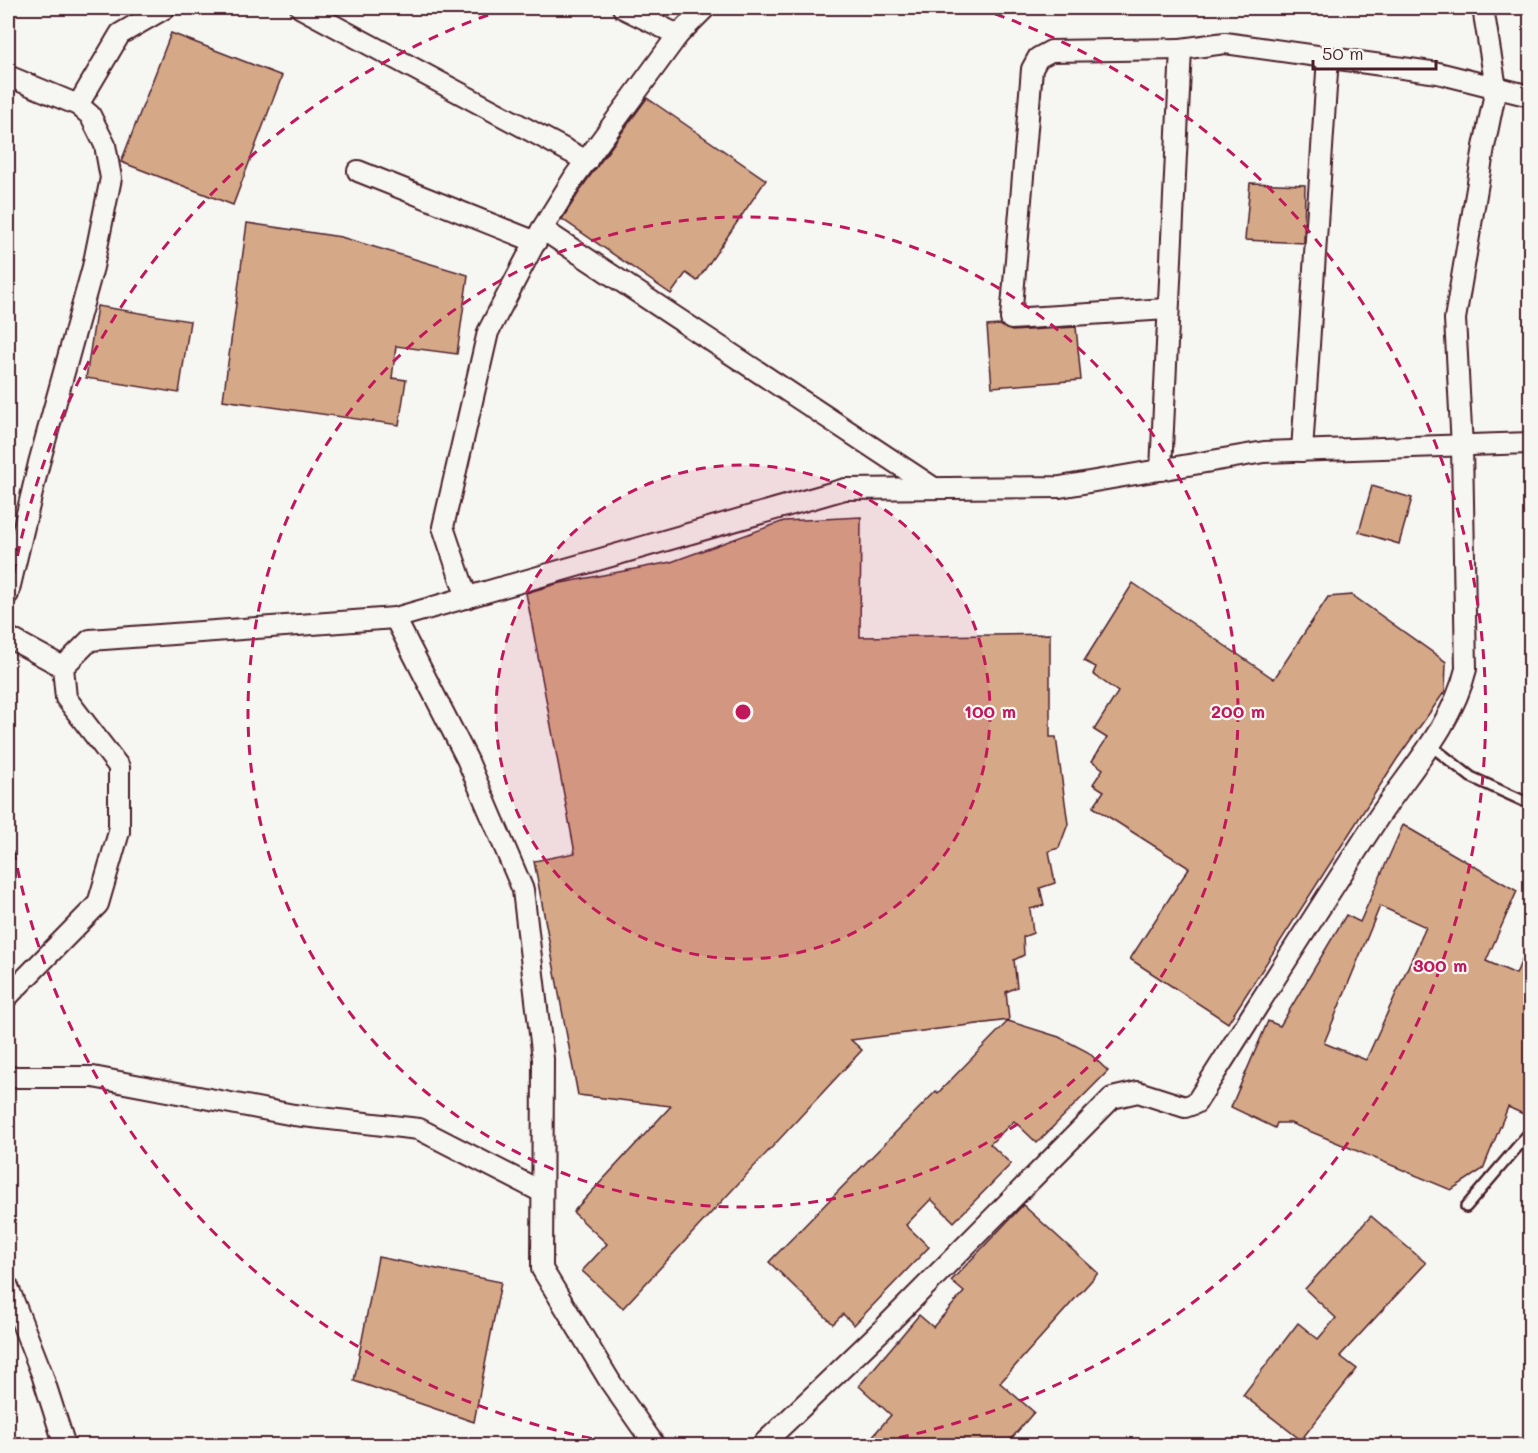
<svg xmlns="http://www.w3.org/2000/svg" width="1538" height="1453" viewBox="0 0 1538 1453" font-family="Mali,sans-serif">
	<rect width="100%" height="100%" fill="#f6f6f2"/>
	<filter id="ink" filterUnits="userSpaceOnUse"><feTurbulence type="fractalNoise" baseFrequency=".0167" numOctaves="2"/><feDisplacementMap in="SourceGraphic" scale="12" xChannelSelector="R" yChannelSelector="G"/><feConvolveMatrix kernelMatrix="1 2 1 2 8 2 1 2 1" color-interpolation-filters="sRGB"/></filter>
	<g filter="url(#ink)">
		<g fill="#d5a887" stroke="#4a1f2b" stroke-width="1.5" fill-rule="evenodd">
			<path d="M171,33l111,43 -49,129 -112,-43z"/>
			<path d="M647,98l119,82 -69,101 -11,-8 -15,21 -109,-75 23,-36z"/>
			<path d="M1250,183l55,2 -1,58 -59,-3z"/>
			<path d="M247,223l94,14 127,38 -11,79 -61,-8 -4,32 14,2 -7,45 -176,-25z"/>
			<path d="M97,306l93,15 -11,72 -93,-15z"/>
			<path d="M1000,325l12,6 64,-4 5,53 -89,7 -5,-61z"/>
			<path d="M1372,486l40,12 -13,46 -40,-12z"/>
			<path d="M861,517l-1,120 190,-3v103h6l12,87 -9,24 -10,3 6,32 -15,5 4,17 -14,4 3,24 -10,4 1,18 -10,5 3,27 -11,5 3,28 -158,20 11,10 -239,258 -41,-37 25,-27 -34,-32 98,-106 -93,-11 -44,-234 41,-8 -49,-260 30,-9 115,-22 113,-41z"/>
			<path d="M1133,583l141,96 54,-82 24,-2 94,67 -1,29 -48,68 -169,264 -98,-64 59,-91 -96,-61 11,-16 -11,-7 10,-15 -11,-8 15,-23 -13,-8 24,-38 -25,-18 3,-7 -12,-6z"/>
			<path d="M1403,825l114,66 -31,70 30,13 14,-34v177l-22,-10 -25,62 -32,21 -161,-67h-13l-2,5 -44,-21 37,-86 12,5 66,-111 14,7zM1380,906l46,21 -60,133 -42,-17z"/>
			<path d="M1008,1021l51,16 29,15 20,19 -71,72 -23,-22 -24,23 21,20 -57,58 -23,-23 -25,26 23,22 -75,78 -11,-11 -10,10 -64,-62 167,-171 2,2z"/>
			<path d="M1023,1205l75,68 -98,110 34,29 -29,34h-141l27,-31 -32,-29 60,-71 14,12 31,-35 -13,-11z"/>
			<path d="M1371,1216l55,47 -86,93 17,13 -56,71 -58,-45 55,-72 20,16 18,-21 -31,-29z"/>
			<path d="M378,1257l123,25 -27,140 -120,-41z"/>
		</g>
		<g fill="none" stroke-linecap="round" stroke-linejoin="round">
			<g stroke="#4a1f2b" stroke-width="14">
				<g id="service">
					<path d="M1430,745l41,32 59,27"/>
					<path d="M1466,1207l64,-75"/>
				</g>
			</g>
			<g stroke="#4a1f2b" stroke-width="24">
				<g id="minor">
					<path d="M301,8l286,153"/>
					<path d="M623,8l55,27"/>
					<path d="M8,76l70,29 12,10 15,30 6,33 -18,89 -54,196 -31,131"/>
					<path d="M78,105l42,-71 45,-26"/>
					<path d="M358,171l178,71"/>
					<path d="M542,229l392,259"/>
					<path d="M1167,309l-156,10 21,-250 6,-11 13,-7 130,-2"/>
					<path d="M1302,451l26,-394"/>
					<path d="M1161,470l20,-421 44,-6 213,30 92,23"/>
					<path d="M467,598l-24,-71 45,-195 54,-103 33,-53 103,-141 27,-27"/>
					<path d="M8,637l55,30"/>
					<path d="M8,996l90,-92 21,-72v-65l-53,-69 -3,-31 27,-27 305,-22"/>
					<path d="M8,1077h85l201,38 125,14 123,63"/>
					<path d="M8,1287l34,87 23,72"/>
					<path d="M655,1446l-44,-63 -69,-114 1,-210 -20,-169 -56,-131 -72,-141 450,-129 215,-2 204,-35 266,-9"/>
					<path d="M761,1446l121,-116 230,-232 26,-6 47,15 11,-4c60,-94 119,-189 180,-282 32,-49 76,-94 90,-152l-4,-222 -7,-128 29,-172 12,-59 -13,-80"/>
				</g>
			</g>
			<use href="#service" stroke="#f6f6f2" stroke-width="9"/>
			<use href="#minor" stroke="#f6f6f2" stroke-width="20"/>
		</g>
	</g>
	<circle cx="743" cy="712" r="247" fill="#c2185b" fill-opacity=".12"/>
	<g fill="none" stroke="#c2185b" stroke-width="3" stroke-dasharray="10 8">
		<circle cx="743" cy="712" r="247"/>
		<circle cx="743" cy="712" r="495"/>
		<path d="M627 1445A742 742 0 0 1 8 815M8 609A742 742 0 0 1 508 8M978 8A742 742 0 0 1 859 1445"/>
	</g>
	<circle cx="743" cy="712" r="9" fill="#c2185b" stroke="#f6f6f2" stroke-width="3"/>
	<g font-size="18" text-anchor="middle" font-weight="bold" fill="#c2185b" stroke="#f6f6f2" stroke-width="4.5" stroke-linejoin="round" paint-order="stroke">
		<text x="990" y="718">100 m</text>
		<text x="1238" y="718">200 m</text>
		<text x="1440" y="972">300 m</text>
	</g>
	<rect width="1538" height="1453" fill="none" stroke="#f6f6f2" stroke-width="30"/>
	<rect x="15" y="15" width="1508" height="1423" fill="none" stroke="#4a1f2b" stroke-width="2" filter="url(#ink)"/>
	<path d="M1313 60v9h123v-9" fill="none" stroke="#4a1f2b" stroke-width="3"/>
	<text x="1322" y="60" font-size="18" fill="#4a1f2b" stroke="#f6f6f2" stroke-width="4.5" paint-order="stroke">50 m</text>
</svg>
